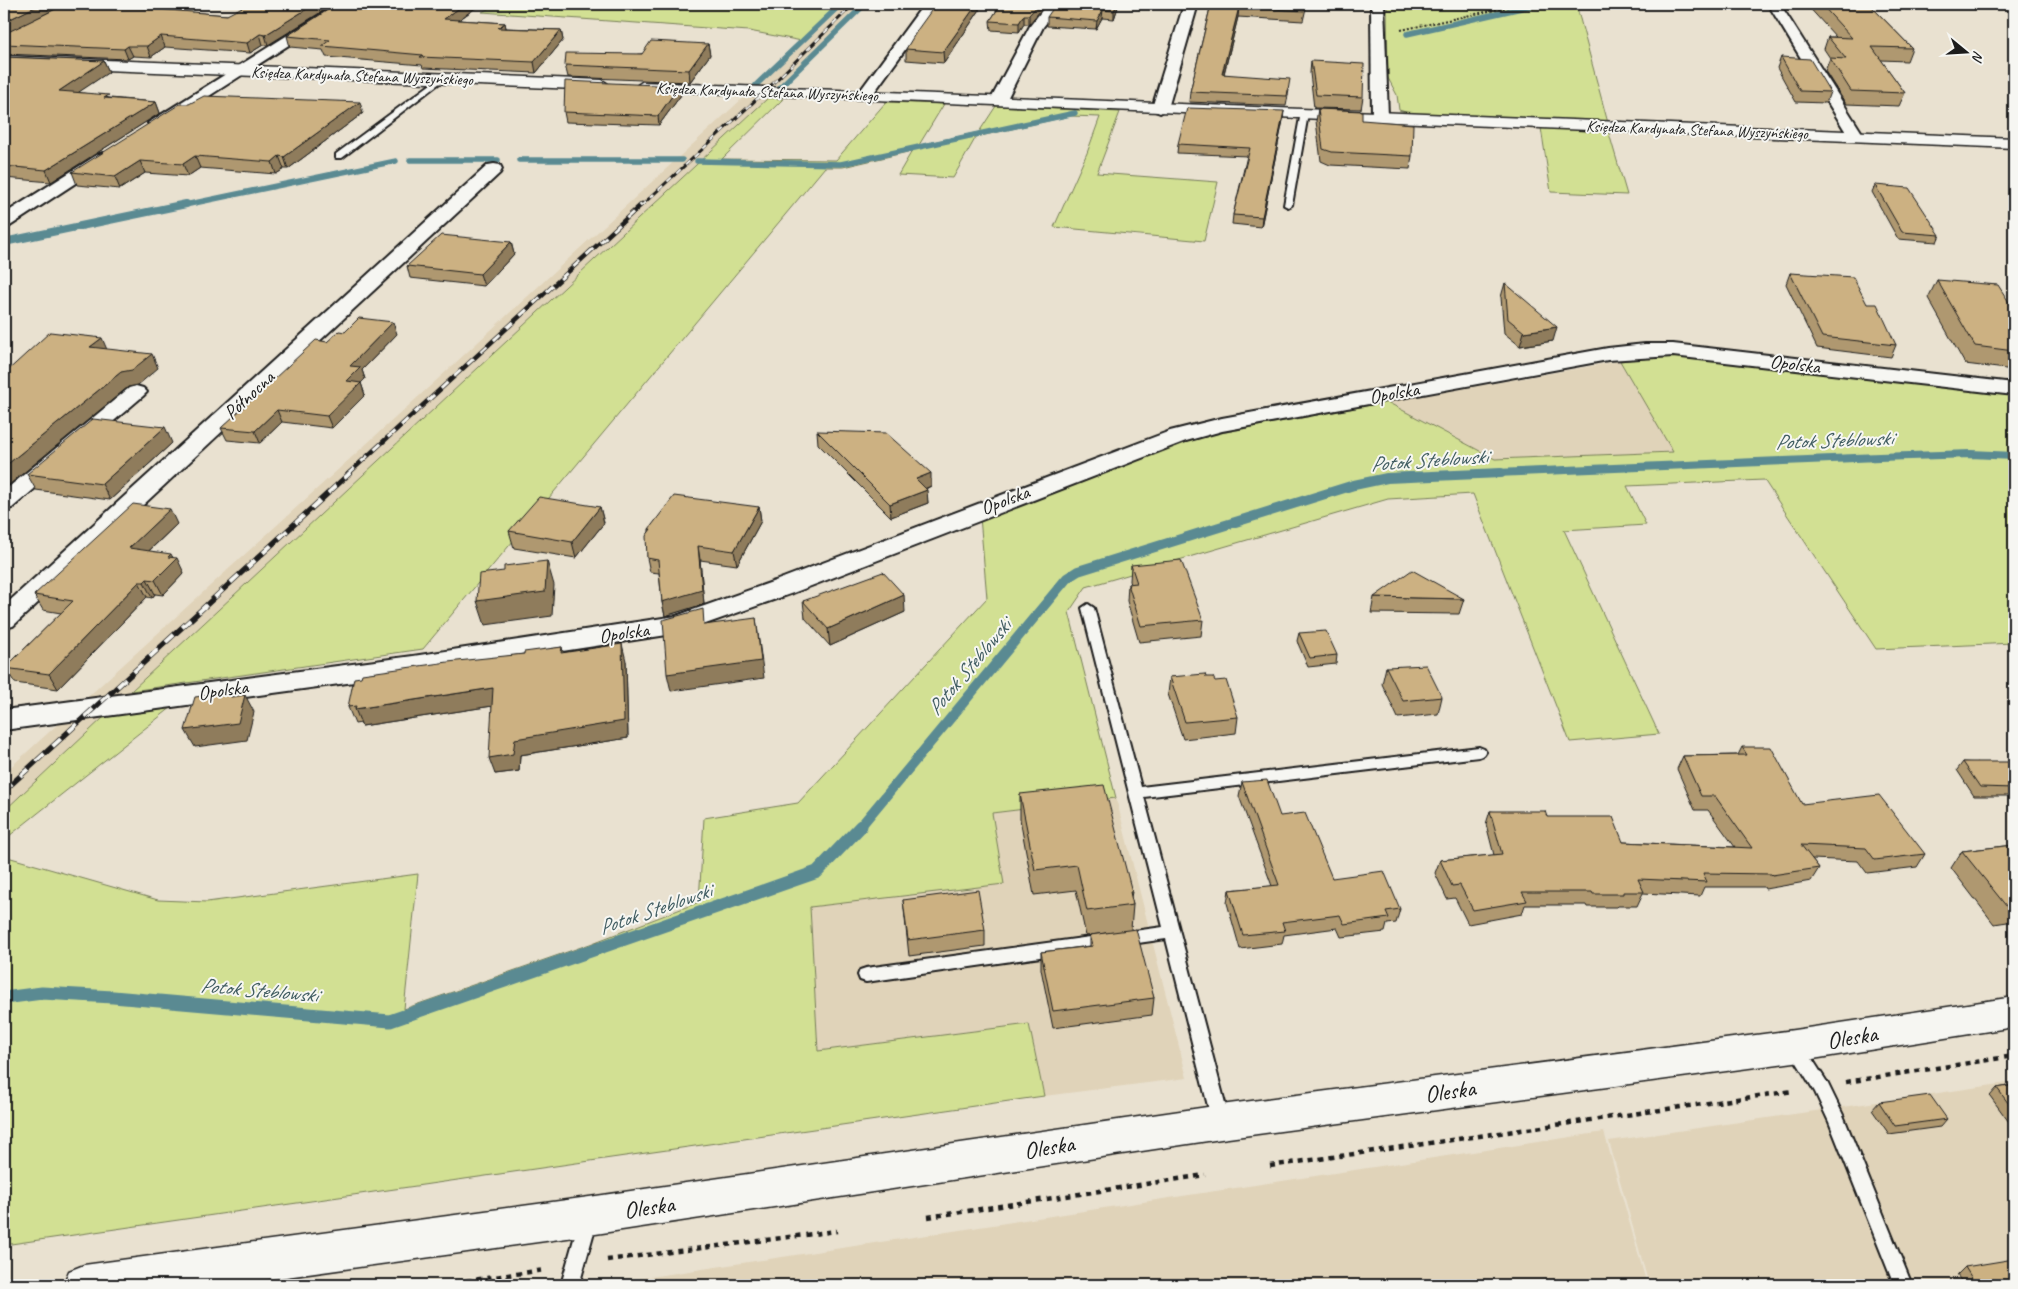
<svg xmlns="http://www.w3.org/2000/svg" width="2018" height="1289" viewBox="0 0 2018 1289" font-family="Caveat,sans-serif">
	<rect width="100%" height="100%" fill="#e9e1d0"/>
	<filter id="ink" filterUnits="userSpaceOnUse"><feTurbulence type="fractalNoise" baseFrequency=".02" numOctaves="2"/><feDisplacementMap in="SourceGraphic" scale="10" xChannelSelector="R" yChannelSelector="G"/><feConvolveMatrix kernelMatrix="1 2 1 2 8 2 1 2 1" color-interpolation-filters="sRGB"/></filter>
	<g filter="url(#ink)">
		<g fill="#e0d3b9">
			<path d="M841,4h24l-85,83 -776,724v-38l435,-395 304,-280z"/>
			<path d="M1620,361l54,91 -179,7 -108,-57z"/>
			<path d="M1116,798l71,280 -143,18 -15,-72 -211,27 -8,-145 194,-22 -12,-71z"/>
			<path d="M2014,1082v203h-365l-40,-144z"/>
			<path d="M1604,1132l43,153h-1043v-1z"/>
		</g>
		<g fill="#d2e093" stroke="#777e58">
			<path d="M497,4h344l-39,37 -53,-10 -267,-19z"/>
			<path d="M1387,4h189l32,119 -196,-9 -13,-4 -2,-15 -9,-17z"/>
			<path d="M768,98l15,1 -61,60 114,1 50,-58 58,2 -25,41 60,-13 17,-26 124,6 -23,61 121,9 -14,59 -150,-14 33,-74 13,-36 -30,-1 -94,21 -23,41 -55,-3 14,-24 -69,16h-18l-402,482 -292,42z"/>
			<path d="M1541,128l67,2 19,65 -76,-3z"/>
			<path d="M1666,355l31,2 317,38v248l-138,6 -112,-169 -137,6 19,39 -82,5 95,204 -89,8 -97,-248 -85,5 -302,88 -17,25 47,186 -124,15 12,71 -194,23 8,144 211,-27 15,72 -1040,149v-389l154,44 49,2 211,-28 -14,135 186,-65 109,-42 5,-84 94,-15 189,-205 -7,-81 129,-52 101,-30 177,-33 108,57 178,-7 -53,-91z"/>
			<path d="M172,707l-168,133v-29l100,-94z"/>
		</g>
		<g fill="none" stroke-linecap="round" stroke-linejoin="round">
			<g stroke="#5a8a92" stroke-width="5.5">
				<path d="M1407,34l133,-30"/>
				<path d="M756,85l85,-81"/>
				<path d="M780,87l85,-83"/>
				<path d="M410,160h88"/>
				<path d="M519,160h163"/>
				<path d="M697,161l144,3 234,-51"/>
				<path d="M180,206l216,-45"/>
			</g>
			<g stroke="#5a8a92" stroke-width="8">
				<path d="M4,242l182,-38"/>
				<path d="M1471,474l408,-17 92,-3 43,2"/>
			</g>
			<path stroke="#5a8a92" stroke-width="10" d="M860,827l207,-249 11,-7 276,-86 33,-7 114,-5"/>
			<path stroke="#5a8a92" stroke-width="13" d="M4,998l38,-5 71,4 277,24 427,-149 44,-46"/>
			<g stroke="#1c1c1c" stroke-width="4">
				<g id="lane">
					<path d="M439,78l6,1 -103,79h-6v-4z"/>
					<path d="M1301,112l7,2 -16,91 -4,2 -4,-2z"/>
					<path d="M1088,604l6,4 47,179 338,-40 5,2 2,3 -2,3 -5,2 -335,40 86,325 -3,6 -6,2 -6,-2 -3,-6 -46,-183 -300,43 -6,-2 -2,-5 2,-5 6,-2 297,-41 -81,-319z"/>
					<path d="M1796,1041l6,2 25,39 16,33 69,170h-18l-65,-163 -14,-30 -27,-44 2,-5z"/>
					<path d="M588,1212l6,3 3,6 -18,64h-18l18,-64 3,-6z"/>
				</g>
			</g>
			<g stroke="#1c1c1c" stroke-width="4">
				<g id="street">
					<path d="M337,4h16l-191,122 -6,2 -8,-5z"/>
					<path d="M924,4h14l-68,94h-10l-3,-3z"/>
					<path d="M1047,4h14l-18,23 -37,74 -3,3h-10l-3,-3 40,-75z"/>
					<path d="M1184,4h14l-30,104 -8,5 -5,-2 -3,-3z"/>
					<path d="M1371,4h13l4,113 -8,5 -8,-5z"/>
					<path d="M1768,4h12l84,132 -2,3h-12z"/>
					<path d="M103,153l6,2 2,3 -2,3 -99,65 -6,1v-13l93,-59z"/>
					<path d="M494,164l6,1 2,4 -2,4 -487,453 -9,2v-22l484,-441z"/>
					<path d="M1645,344h28l341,39v12l-341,-39 -65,4 -386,71 -36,10 -393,152 -113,40 -267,41 -409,56v-20l409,-54 263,-40 99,-35 395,-150 52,-13 386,-70z"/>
					<path d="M136,386l7,2 4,4 -4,4 -131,112 -8,2v-19l125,-103z"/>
				</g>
			</g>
			<g stroke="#1c1c1c" stroke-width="3">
				<g id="secondary">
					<path d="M4,56l598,24 8,5 -8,5 -598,-24z"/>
					<path d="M642,82l1372,56v10l-1378,-58 -2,-3z"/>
					<path d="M2014,997v30l-220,35 -573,77 -632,96 -360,50h-166l6,-14 15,-6 505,-68 632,-92 573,-75z"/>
				</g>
			</g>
			<path stroke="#1c1c1c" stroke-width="2" stroke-dasharray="2 2" stroke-linecap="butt" d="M1401,30l121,-26"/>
			<g stroke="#1c1c1c" stroke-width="4.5" stroke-dasharray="5 5" stroke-linecap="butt">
				<path d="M1846,1082l168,-26"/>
				<path d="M1270,1166l523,-75"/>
				<path d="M928,1217l277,-42"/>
				<path d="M607,1260l230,-29"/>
				<path d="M437,1285l107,-15"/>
			</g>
			<use href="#lane" fill="#f6f6f2" fill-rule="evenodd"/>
			<use href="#street" fill="#f6f6f2" fill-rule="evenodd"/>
			<use href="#secondary" fill="#f6f6f2" fill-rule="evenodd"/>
			<g stroke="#1c1c1c" stroke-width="3">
				<path id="rail-far2" d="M641,206l118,-109 95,-93"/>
			</g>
			<g stroke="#1c1c1c" stroke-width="4.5">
				<path id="rail-far1" d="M348,474l294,-270"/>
			</g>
			<g stroke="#1c1c1c" stroke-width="5.5">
				<path id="rail" d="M4,791l346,-318"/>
			</g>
			<use href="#rail-far2" stroke="#f6f6f2" stroke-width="2" stroke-dasharray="6" stroke-linecap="butt"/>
			<use href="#rail-far1" stroke="#f6f6f2" stroke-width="3" stroke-dasharray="9" stroke-linecap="butt"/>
			<use href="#rail" stroke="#f6f6f2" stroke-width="4" stroke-dasharray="11" stroke-linecap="butt"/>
		</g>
		<g fill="#af9870" stroke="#1c1c1c">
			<path d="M4,4h158l-9,5 74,6 107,-11 -66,41h-5l-13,8 -85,-6 -14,10 -18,-1 -5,3 -124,-5z"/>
			<path d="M337,4h144l-22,16 46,3 1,5 55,2 2,10 -27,33 -113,-5 -1,-3 -96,-8 -3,-7 -33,-3 -3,-11z"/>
			<path d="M977,4h2v7l-35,52 -38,-3v-11z"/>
			<path d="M1001,4h45l-17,20h-5l-5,8 -28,-2 -1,-9z"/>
			<path d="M1119,4l-5,15 -12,-1 -6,11 -49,-3v-9z"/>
			<path d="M1211,4h96l-4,17 -65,-4 -14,57 65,16 -3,16 -97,-4 1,-10z"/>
			<path d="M1806,4h63l43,44 -5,13 -26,-1 24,33 -6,13 -53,-2 -21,-33 5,-13 -6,-9 4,-12h8z"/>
			<path d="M708,44l2,11 -20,27 -122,-5 -3,-12z"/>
			<path d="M4,57l100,4 5,11 -31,20 32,6 46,4 4,11 -109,69 -47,-4z"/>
			<path d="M1781,57l49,35 -4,11 -30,-1 -19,-34z"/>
			<path d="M1311,61l52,36 -2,12 -47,-1 -4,-35z"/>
			<path d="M681,95l-22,30 -93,-3 -2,-10z"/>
			<path d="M1318,109l44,11 50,36 -2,13 -80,-4 -9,-4 -5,-40z"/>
			<path d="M363,113l-75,56h-4l-8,5 -76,-6 -12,8 -43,-3 -25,16 -43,-4 -5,-13z"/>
			<path d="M1283,120l-22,107 -29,-3 1,-9 14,-59 -70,-3 1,-9z"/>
			<path d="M1875,185l65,50 -3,7 -39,-3 -26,-47z"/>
			<path d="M511,242l3,12 -30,32 -74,-8 -3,-12z"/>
			<path d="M1790,273l77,31 29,41 -5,12 -74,-9 -31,-64z"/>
			<path d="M1937,280l77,30v60l-49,-6 -37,-66z"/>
			<path d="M1505,283l48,58 -33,5 -16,-13 -3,-36z"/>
			<path d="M345,332l52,2 -35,36 3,9 -4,4 4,12 -33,33 -50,-6 -22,21 -33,-3 -6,-12 106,-86z"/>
			<path d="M817,431l114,55 -5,3 2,14 -37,14 -73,-73z"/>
			<path d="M172,443l-62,57 -74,-10 -9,-16z"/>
			<path d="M600,507l4,16 -28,35 -62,-10 -5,-17z"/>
			<path d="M759,507l2,14 -24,44 -37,-5 4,44 -39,12 -3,-14 -3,-29 -9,-1 -3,-14 2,-27v-2z"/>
			<path d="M177,524l-28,27 24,6 11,16 -21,22 -8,-1 -3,4 -5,-1 -89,92 -43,-6 -10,-15 56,-55 -18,-3 -9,-15z"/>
			<path d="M1131,565l72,55 -2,16 -62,6 -12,-41 1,-17h3l-1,-3z"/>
			<path d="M1374,597l90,2 -5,15 -88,-1z"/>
			<path d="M803,601l102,11 -75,34 -25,-28z"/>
			<path d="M1299,633l38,22 -1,9 -28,3 -11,-26z"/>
			<path d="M562,647l1,5 63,9 2,77 -108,17 -1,16 -24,3 -3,-68 -130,20 -1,-3 -6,1 -7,-17 13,-30 163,-23z"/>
			<path d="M1386,667l56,30 -4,17 -40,4 -16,-34z"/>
			<path d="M1170,677h36l32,40 -2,16 -53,6 -15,-45z"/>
			<path d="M1742,747l60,57 123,50 -8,13 -50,6 -9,-12 -46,-2 7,9 -8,13 -46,8 -1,-2h-60l-4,9 -57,-3 -6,13h-19l-1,1h-30l-1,-2h-61l-3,9 -54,10 -13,-26 -8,1 -12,-26 5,-13 54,-5 -8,-31 4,-13 57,6 76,25 112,5 -27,-37h-13l-18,-41 6,-13 55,-1z"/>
			<path d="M1963,762l51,3v31h-40l-17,-26z"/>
			<path d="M1242,782l38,34 52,62 68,31 -4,14 -9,1 -2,8 -44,5 -4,-9 -53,7 -2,9 -42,5 -13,-46 2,-13 43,-4 -33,-90z"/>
			<path d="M1020,794l112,98 -1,5 2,8 -2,24 23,69 -2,17 -99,13 -12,-59v-17l49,-6v-11l17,-2 -21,3 -10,-46 -42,5 -14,-76z"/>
			<path d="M2014,845v76l-20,3 -43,-56 11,-17z"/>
			<path d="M903,900l82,30v16l-76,10z"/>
			<path d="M2014,1085v44l-24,-33 7,-8z"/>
			<path d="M1879,1102l68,17 -7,8 -51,7 -17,-24z"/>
			<path d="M1965,1267l49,18h-50l-7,-10z"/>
		</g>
		<g fill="#8f7c5b" stroke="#1c1c1c">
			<path d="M41,4h24l-61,31v-13z"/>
			<path d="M140,4h22l-25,14 -3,-11z"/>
			<path d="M315,4h19l-66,41 -3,-10z"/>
			<path d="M465,4h16l-35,25 -2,-10z"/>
			<path d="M977,4h2v7l-35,52 -1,-11z"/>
			<path d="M1039,4h7l-17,20v-9z"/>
			<path d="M1117,4h2l-5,15v-8z"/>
			<path d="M1239,7l-1,10 -17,68 1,-11z"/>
			<path d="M1103,10l-1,8 -6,11 1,-8z"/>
			<path d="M1024,15v9l-5,8v-9z"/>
			<path d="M505,23l2,10 -9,-5z"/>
			<path d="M561,30l2,10 -27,33 -2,-11z"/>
			<path d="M260,34l3,11 -13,8 -3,-10z"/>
			<path d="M161,36l4,11 -14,10 -4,-11z"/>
			<path d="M708,44l2,11 -20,27 -1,-12z"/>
			<path d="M128,46l5,10 -5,3 -4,-10z"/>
			<path d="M104,61l5,11 -45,30 -5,-11z"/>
			<path d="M679,86l2,9 -22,30 -1,-9z"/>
			<path d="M156,102l4,11 -109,69 -5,-12z"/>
			<path d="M360,102l3,11 -75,56 -4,-12z"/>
			<path d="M1284,111l-1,9 -22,107 1,-10z"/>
			<path d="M195,156l5,12 -12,8 -5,-12z"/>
			<path d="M279,156l5,13 -8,5 -4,-12z"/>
			<path d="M140,161l5,12 -25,16 -5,-12z"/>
			<path d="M511,242l3,12 -30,32 -4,-12z"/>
			<path d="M393,322l4,12 -35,36 3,9 -4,4 4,12 -33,33 -5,-12 20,-35 3,-15z"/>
			<path d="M1557,327l-4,14 -33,5 4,-14z"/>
			<path d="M102,338l6,14 -18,-5z"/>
			<path d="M152,354l6,14 -20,17 -10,2 -124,102v-22l117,-95z"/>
			<path d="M277,410l5,12 -22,21 -5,-12z"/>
			<path d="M165,427l7,16 -62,57 -8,-16z"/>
			<path d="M931,473v13l-14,6 -1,-13z"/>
			<path d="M927,490l1,13 -37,14 -1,-13z"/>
			<path d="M600,507l4,16 -28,35 -4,-16z"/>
			<path d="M759,507l2,14 -24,44 -3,-14z"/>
			<path d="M170,509l7,15 -41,39 -7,-15z"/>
			<path d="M698,546l2,14 4,44 -39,12 -3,-14z"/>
			<path d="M171,554l3,6 3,-2 7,15 -21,22 -8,-15 13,-23z"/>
			<path d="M547,561l7,24 -2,31 -67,9 -8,-24z"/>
			<path d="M147,579l8,15 -3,4 -8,-16z"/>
			<path d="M139,582l8,15 -89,92 -9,-15z"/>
			<path d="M904,595l1,17 -75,34 -2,-17z"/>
			<path d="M756,618l8,60 -93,13 -4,-17z"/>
			<path d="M622,644l4,17 2,77 -108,17 -1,16 -24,3 -6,-16 26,-19z"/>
			<path d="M493,688l6,17 -137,21 -7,-17z"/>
			<path d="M245,695l9,17 -7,28 -52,7 -10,-17z"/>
		</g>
		<g fill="#ccb182" stroke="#1c1c1c">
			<path d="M4,4h37l-37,18z"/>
			<path d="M66,4h74l-6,3 93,8 21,-11h67l-50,31 -5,-1 -13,9 -86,-7 -14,10h-19l-4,3 -120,-5v-10z"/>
			<path d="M337,4h128l-21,15 61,4 -7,5 63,2 -27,32 -114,-5 3,-2 -101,-9 8,-6 -43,-4z"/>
			<path d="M936,4h41l-34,48 -37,-3 12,-20z"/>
			<path d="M1001,4h38l-10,11h-5l-5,8 -29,-2z"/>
			<path d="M1056,4h61l-3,7 -11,-1 -6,11 -50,-4z"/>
			<path d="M1211,4h95l-2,7 -65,-4 -17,67 68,5 -3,17 -97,-4z"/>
			<path d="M1821,4h48l43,44 -40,-1 33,46 -54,-2 -21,-33 16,1 -18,-22 24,1z"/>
			<path d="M651,41l57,3 -19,26 -124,-5 1,-12 76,1z"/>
			<path d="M4,57l100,4 -45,30 50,4 -5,3 52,4 -110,68 -42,-4z"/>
			<path d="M1781,57l29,2 20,33 -30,-1z"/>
			<path d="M1311,61l53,3 -1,33 -47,-2z"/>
			<path d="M565,81l114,5 -21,30 -94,-4z"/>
			<path d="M204,96l156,6 -76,55 -5,-1 -7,6 -77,-6 -12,8 -43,-3 -25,16 -43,-5 108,-68h9z"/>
			<path d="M1187,108l97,3 -22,106 -29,-2 17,-67 -72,-4z"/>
			<path d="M1318,109l44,2v9l51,4 -1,32 -80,-4 -9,-3z"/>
			<path d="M1875,185l34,3 31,47 -38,-3z"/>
			<path d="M441,235l70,7 -31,32 -73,-8z"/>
			<path d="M1790,273l63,4 14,27h10l19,41 -74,-8z"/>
			<path d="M1937,280l61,5 16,25v41l-39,-5z"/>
			<path d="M1505,283l52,44 -33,5 -16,-13z"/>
			<path d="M359,318l34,4 -43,44 11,1 -14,14 14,2 -34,33 -50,-6 -22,21 -34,-3 95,-88 11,2 12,-11 6,1z"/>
			<path d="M50,332l52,6 -12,9 62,7 -20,16 -11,2 -117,95v-55l1,-1h-1v-37z"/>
			<path d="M93,419l72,8 -63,57 -75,-10z"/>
			<path d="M817,431l69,2 45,40 -15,6 11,11 -37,14z"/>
			<path d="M674,496l85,11 -25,44 -36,-5 4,44 -40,12 -4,-42 -11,-2 -1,-22 5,-7h-2z"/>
			<path d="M539,497l61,10 -28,35 -63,-11z"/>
			<path d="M133,504l37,5 -41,39 42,6 -3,3 9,1 -22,22 -8,-1 -3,3h-5l-90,92 -44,-6 68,-67 -39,-6z"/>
			<path d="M1181,560l22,60 -62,6 -13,-42 9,-1 -6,-18z"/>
			<path d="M547,561l-2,31 -68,9 2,-27 25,-3v-5z"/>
			<path d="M1412,570l52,29 -90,-2z"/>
			<path d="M883,572l21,23 -76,34 -25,-28z"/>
			<path d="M703,609l1,16 52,-7 5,43 -94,13 -4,-54z"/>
			<path d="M1326,631l11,24 -27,3 -11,-25z"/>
			<path d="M622,644l2,77 -109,18 -2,15 -24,4 4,-70 -138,21 1,-3 -8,1 6,-29 7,-1 1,-3 86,-12 76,-8v-2l38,-5 -1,6z"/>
			<path d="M1426,665l16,32 -39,4 -17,-34z"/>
			<path d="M1205,674l1,3h7l2,4 11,-1 12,37 -53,5 -15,-45z"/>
			<path d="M232,692l-1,5 14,-2 -7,28 -53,7 10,-33z"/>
			<path d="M1742,747h29l31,57 77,-9 46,59 -50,6 -9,-12 -65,-3 18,23 -47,7 -1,-1 -68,-1 4,9 -69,-3 6,13h-21v2h-30l-1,-2h-70l5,9 -54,9 -13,-25 -8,1 -12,-26 62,-6 -12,-43h55l2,6h66l10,25 129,6 -37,-52h-14l-18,-40 64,-1z"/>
			<path d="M1963,762h49l2,3v23l-34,-1z"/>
			<path d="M1267,780l13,36 25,-3 27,65 52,-7 16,38 -14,2 3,7 -45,6 -4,-9 -58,7 3,9 -42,4 -14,-45 50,-5 -37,-103z"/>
			<path d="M1104,785l28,107h-2l3,13 -46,6 -10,-46 -42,5 -15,-76z"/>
			<path d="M2014,845v61l-7,1 -45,-56z"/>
			<path d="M978,890l7,40 -77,10 -5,-40z"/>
			<path d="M1136,929l18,69 -101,13 -12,-59 52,-6 -3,-11z"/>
			<path d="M2014,1085v26l-17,-23z"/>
			<path d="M1930,1095l17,24 -52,7 -16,-24z"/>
			<path d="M2014,1259v26h-38l-11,-18z"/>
		</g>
	</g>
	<g text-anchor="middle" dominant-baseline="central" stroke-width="4" stroke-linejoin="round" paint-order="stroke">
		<g font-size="16" fill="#1c1c1c" stroke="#f6f6f2">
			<text transform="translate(362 76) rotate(2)">Księdza Kardynała Stefana Wyszyńskiego</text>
			<text transform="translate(767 92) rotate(2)">Księdza Kardynała Stefana Wyszyńskiego</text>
			<text transform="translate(1697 130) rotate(2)">Księdza Kardynała Stefana Wyszyńskiego</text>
		</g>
		<g font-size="20" fill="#1c1c1c" stroke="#f6f6f2">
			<text transform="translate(1795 364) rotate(7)">Opolska</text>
			<text transform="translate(1394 393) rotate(-10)">Opolska</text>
			<text transform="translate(249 395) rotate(-43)">Północna</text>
			<text transform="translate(1005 500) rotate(-21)">Opolska</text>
			<text transform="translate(624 633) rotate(-8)">Opolska</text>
			<text transform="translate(223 690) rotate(-8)">Opolska</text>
		</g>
		<g font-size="21" font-style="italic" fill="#405c61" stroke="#f6f6f2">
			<text transform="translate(1834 440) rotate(-2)">Potok Steblowski</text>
			<text transform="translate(1429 460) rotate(-4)">Potok Steblowski</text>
			<text transform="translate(969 667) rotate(-50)">Potok Steblowski</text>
			<text transform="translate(655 909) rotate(-19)">Potok Steblowski</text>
			<text transform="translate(259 990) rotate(5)">Potok Steblowski</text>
		</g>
		<g font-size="24" fill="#1c1c1c" stroke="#f6f6f2">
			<text transform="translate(1852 1037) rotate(-9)">Oleska</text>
			<text transform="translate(1450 1091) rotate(-8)">Oleska</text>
			<text transform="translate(1049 1147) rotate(-9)">Oleska</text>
			<text transform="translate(649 1207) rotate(-8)">Oleska</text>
		</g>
	</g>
	<rect width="2018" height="1289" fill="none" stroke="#f6f6f2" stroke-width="20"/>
	<rect x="10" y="10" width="1998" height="1269" fill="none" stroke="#1c1c1c" stroke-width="2" filter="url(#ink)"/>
	<g transform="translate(1966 52) rotate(108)" stroke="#f6f6f2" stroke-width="4" paint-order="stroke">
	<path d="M0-4L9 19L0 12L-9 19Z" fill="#1c1c1c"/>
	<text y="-8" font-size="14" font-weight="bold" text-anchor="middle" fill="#1c1c1c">N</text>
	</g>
</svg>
